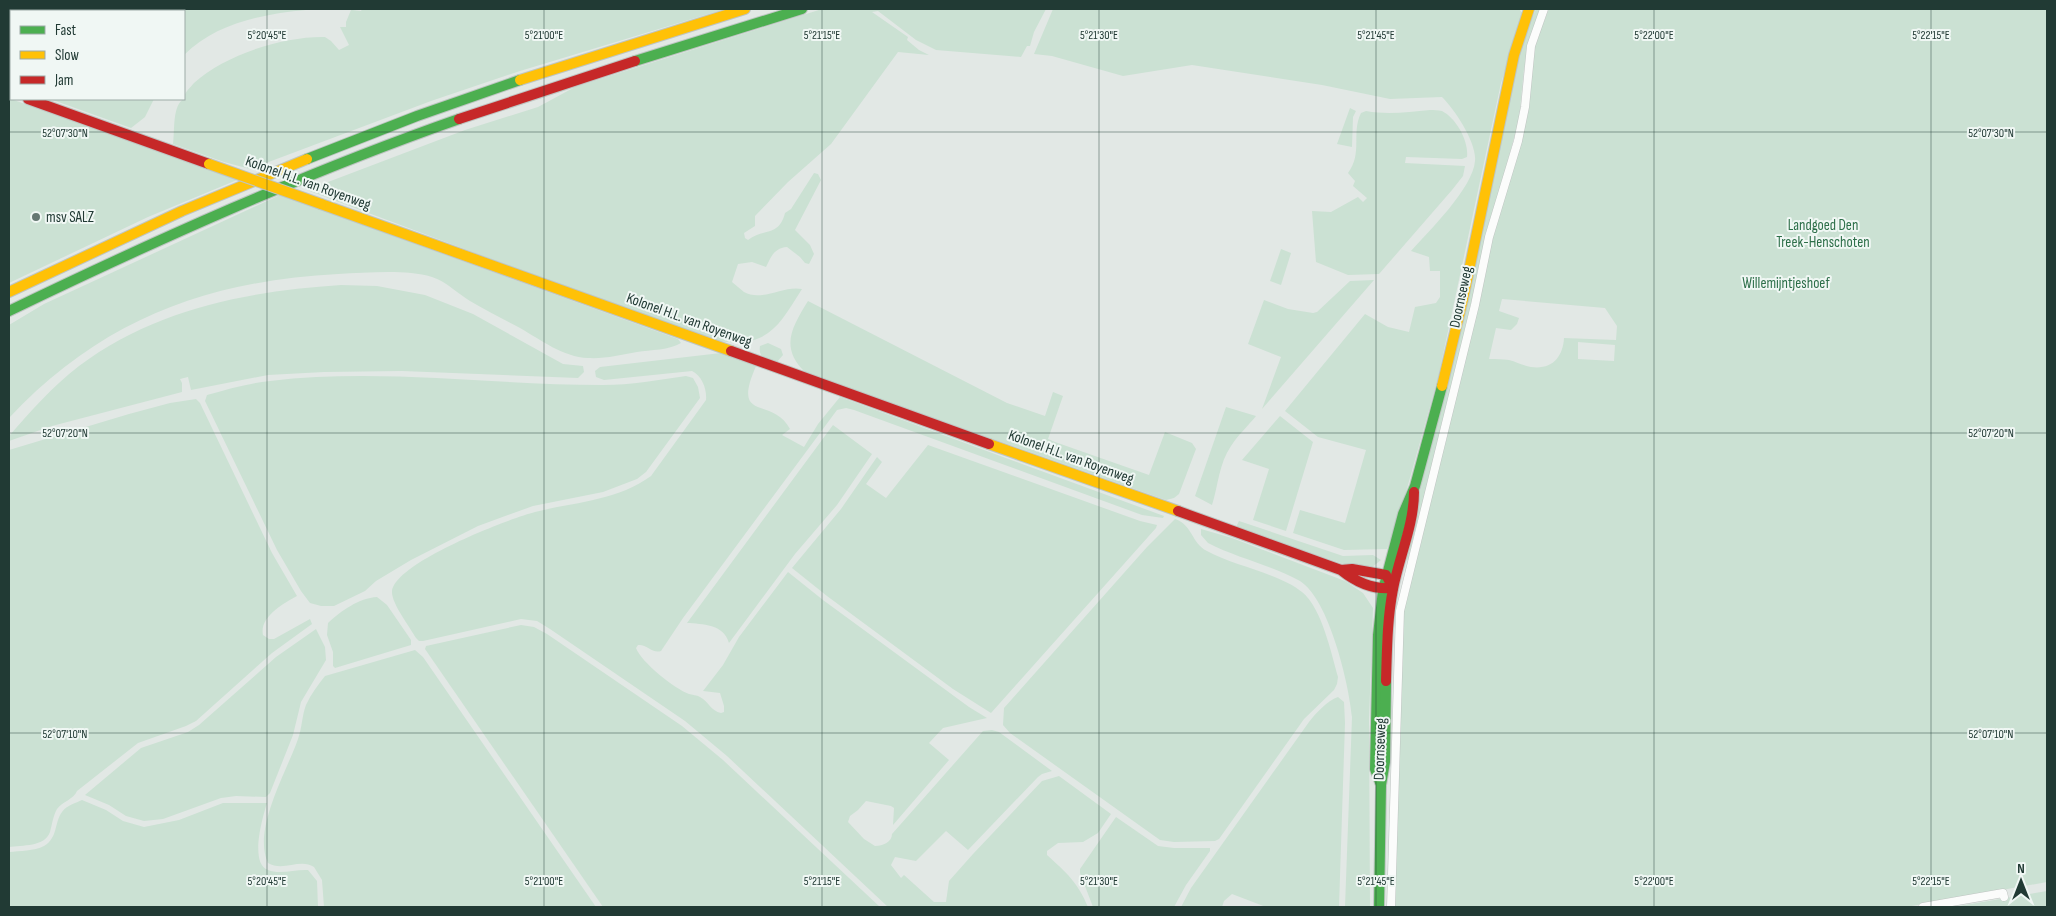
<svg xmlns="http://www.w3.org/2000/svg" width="2056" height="916" viewBox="0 0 2056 916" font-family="'Sofia Sans Condensed',sans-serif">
	<rect width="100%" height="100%" fill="#e2e8e5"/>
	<g fill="#cbe1d3" fill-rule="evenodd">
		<path d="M9,9h295l2,1c-43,4 -90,13 -122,45v-44h-173v74l-2,-1z"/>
		<path d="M317,9h35v1l9,1 1,-2h363l-205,62 -89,30 -181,68 -26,-7 -51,-18c2,-13 -1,-39 11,-45 0,-7 6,-11 10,-16 30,-28 90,-47 131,-46l6,4 8,9 10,-5 -9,-18h6v-5l5,-12z"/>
		<path d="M822,9h224l-12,23 -4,14h-3l-6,11 -85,-7 -20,-10 -38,-29 -6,1 36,25 -1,3 12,10 10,5 -31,-3 -67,92 -43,38 -33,34v10l-11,7 1,5 3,2c16,-12 31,-3 37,-27l6,-4 23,-36 4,1 3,6 -26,50 15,15 4,9 -5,10 -4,-1 -5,-6 -13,-10c-13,1 -16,10 -21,20l-14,-5 -14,2 -6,18c4,3 8,7 12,10 18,10 40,-7 58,-3 -24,38 -34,59 -84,52l-208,-75 -203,-76 158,-60 73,-23 37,-20z"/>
		<path d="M1053,9h466l4,5 -22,69 -63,295 -39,139 -12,32 -43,1 -51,-17 7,-23 45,13 21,-73 -48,-13 -33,-26 80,-97 23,13 21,5 6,-25 21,-4 4,-6v-26h-10l-1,-14 -18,-6c18,-20 62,-63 64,-90 2,-18 -20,-51 -33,-64l-52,2 -68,-14 -130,-20 -69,11 -71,-20 -18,-2z"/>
		<path d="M1536,9h6l-12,31 -6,29 -5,50 -34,127 -75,313 -2,1 -4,-2 104,-464 18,-62z"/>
		<path d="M1549,9h498v873l-141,25h-513l9,-288 94,-400 12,-37 27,-138zM1502,299l103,9 12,18 -1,14 -52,-2c-1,19 -12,32 -33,29 -7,-1 -14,-5 -22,-7 -6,-1 -13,-1 -20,-1l7,-31 15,2 6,-6 2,-6 -20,-7zM1578,342l37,3 -1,16 -36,-2z"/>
		<path d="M9,98l2,1 226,81 -89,37 -139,66z"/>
		<path d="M50,99h104l-9,18 -14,11z"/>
		<path d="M1350,108l6,3 -3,6 -1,30 -15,-3z"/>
		<path d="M1430,110c4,0 8,0 12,1 14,7 27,30 25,46l-5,2 -56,-2 -1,6 60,3 -2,10 -11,14 -73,84 -31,1 -32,-13 -4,-51 19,1 27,-15 5,5 4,-4 -14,-12 2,-5 -7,-8c15,-20 3,-40 13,-60l5,-2c22,4 42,1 64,-1z"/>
		<path d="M280,195l398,144 3,4c-11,7 -31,7 -44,9 -16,3 -33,7 -49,6 -25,-1 -47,-18 -68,-30 -17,-9 -33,-17 -50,-27 -12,-7 -24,-20 -38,-24 -27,-8 -65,-4 -94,-3 -132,7 -237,46 -329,144v-93l35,-21z"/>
		<path d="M1281,249l10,4 -10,32 -11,-4z"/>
		<path d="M1374,280l-112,129 19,-52 -33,-13 16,-44 24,9 25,4 4,-1 33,-31z"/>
		<path d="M341,285l36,1 48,9 48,19 90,50 20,2 1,6 -6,6 -176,-7 -78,1 -56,3 -77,15 -3,-13 -8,2 2,4v9l-130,34 -43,15v-5c21,-24 44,-50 70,-70 76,-57 169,-75 262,-81z"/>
		<path d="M808,301l199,102 38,13 8,-24 10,4 -15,43 7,3 94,33 16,-43 27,11 4,6 -17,45 -5,4 -8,2 -360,-127c-27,-25 -14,-46 2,-72z"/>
		<path d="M768,343l13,6 2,6 -7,8c-10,-4 -18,-5 -16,-17z"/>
		<path d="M721,353l35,13c-25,58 16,29 34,63l-8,6 22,12 14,-23 22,-27 324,119 -1,2 -21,-3 -288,-105 -8,-2 -9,2 -154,208 -22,33c-9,3 -14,-7 -23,-6l-2,3c5,14 39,41 53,46 3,1 8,1 11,3 9,5 11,14 21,16l3,-1v-6l-4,-13 -17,-2 20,-26 16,-28 49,-65 35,28 146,107 18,11 -44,10 -14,15 20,17 -56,65 1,-17 -3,-2 -25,-5 -8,9 -8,6 -2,6 16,17 11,7c8,0 17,-4 17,-12l91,-103 9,-1 7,2 53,39 -10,3 -4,3 -70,73 -22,-19 -30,30 -21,-4 -4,8 10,13 3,-3 30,27h12l3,-21 24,-27 69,-73 17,-5 52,38 -13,19 -15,9 -25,1 -11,8v4c20,18 31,28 41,52h-200l-161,-151 -42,-35 -135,-92 -13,-8 -16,-2 -98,22h-4l-3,-3c-6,-11 -25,-35 -24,-47 4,-29 116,-72 143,-79 39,-10 82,-11 116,-36l55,-76c1,-11 -4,-24 -14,-29l-88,9 -8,-3 -1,-6 5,-4z"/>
		<path d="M686,376l7,2 5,9 2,11 -54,74 -9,7 -34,13 -70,14 -55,20 -67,34 -35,21 -11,10 -31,15h-13l-11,-3 -9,-12 -24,-41 -72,-149 2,-6c21,-6 42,-12 63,-14 111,-13 223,4 333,4 28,0 56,-5 83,-9z"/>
		<path d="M196,399l4,4 72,150 25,43c-13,7 -38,21 -34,39l6,4h5l36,-20 2,5 -40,29 -76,68 -10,5 -48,17 -61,48c-3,8 -15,11 -20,18 -4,7 -5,16 -7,23 -5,15 -28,13 -41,15v-397l120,-36 41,-11z"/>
		<path d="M1226,407l30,9c-8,10 -18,19 -25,30 -12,17 -13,40 -19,59l-17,-9z"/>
		<path d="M1280,416l33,26 -27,89 -33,-11 16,-51 -27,-9z"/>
		<path d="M833,425l39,29 -35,51 -42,49 -66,89c-5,-19 -27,-19 -42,-20z"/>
		<path d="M928,445l212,76 17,4 -1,3 -165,185 -38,-24 -126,-93 -35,-28 49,-59 36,-52 5,5 -16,22 20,14z"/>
		<path d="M1175,519c18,6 16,24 32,32 27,15 74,23 95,41 20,16 29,61 36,85l-1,7 -3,6 -30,29 -85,120 -4,2 -41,1 -14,-2 -150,-107 -7,-8 1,-17 143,-161z"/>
		<path d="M1239,521l104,35 30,-1 8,5 -10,8 -21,-2 -112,-37 -2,-2z"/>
		<path d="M1201,529l31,9 113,43 18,12 10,15 -4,112 1,187h-25l7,-190c-3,-33 -23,-118 -52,-136 -29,-16 -63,-23 -92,-38l-7,-8z"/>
		<path d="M377,597l10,8 24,35v5l-76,23 -2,-2v-14l-6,-17 1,-12c13,-12 31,-25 49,-26z"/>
		<path d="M521,625l13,2 13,7 135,92 41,34 157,147h-277l-178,-258 1,-3z"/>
		<path d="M316,629l9,18 1,13 -25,42 -8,33 -23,58 -4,4 -30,-1 -15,2 -58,21 -19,2 -18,-5 -17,-11 -24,-10 56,-47 47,-16 11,-7 77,-68z"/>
		<path d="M415,650l8,7 173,250h-272l-2,-27 -8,-13c-14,-9 -31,5 -46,-4 -16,-33 19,-92 30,-124 4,-11 4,-24 8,-34 5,-11 12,-20 19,-29z"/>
		<path d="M1338,697l6,5 1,21 -6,184h-73l-34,-13 -8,7 -2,6h-41l10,-19 118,-166c7,-9 18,-21 29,-25z"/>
		<path d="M82,800l24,10 17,11 21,6 35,-7 44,-17h44c-4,13 -18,60 1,67 12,5 28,-1 40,0l9,11 1,26h-309v-55c11,-1 25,-1 35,-6 14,-8 10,-23 18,-34 5,-7 14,-9 20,-12z"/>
		<path d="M1116,817l42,29 16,2h36v3l-24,34 -12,22h-81l-13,-34v-4z"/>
		<path d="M2047,891v16h-94z"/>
	</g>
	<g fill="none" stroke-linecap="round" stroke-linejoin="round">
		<g stroke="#bfc5c2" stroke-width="9">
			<g id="street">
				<path d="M1391,907l9,-296 75,-306 14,-68 29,-96 7,-34 6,-61 13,-37"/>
				<path d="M1923,907l80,-14 1,4"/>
			</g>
		</g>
		<g stroke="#bec5c2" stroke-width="12">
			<g id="fast">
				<path d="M635,61l167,-52"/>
				<path d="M307,159l110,-43 103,-36"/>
				<path d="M9,311c147,-71 296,-138 450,-192"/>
				<path d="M1381,785l-6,-16 3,-134 5,-45 20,-76 12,-28 27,-100"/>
				<path d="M1379,907l2,-122 4,-23 1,-81"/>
			</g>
		</g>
		<g stroke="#bec5c2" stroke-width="12">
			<g id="slow">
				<path d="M520,80l225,-71"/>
				<path d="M9,92l2,1"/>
				<path d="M321,204l410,147"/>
				<path d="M9,292l173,-81 125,-52"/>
				<path d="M1442,386l21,-87 51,-244 15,-46"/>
				<path d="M989,444l189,67"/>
			</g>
		</g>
		<g stroke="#bec5c2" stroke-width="12">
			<g id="jam">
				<path d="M28,99l181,65"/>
				<path d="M459,119l176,-58"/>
				<path d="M731,351l258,93"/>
				<path d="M1178,511l163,59c16,13 32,20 52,18l-7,-13 -34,-6 -11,1"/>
				<path d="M1386,681c1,-31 1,-61 7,-92 6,-32 21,-64 21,-97"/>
			</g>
		</g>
		<use href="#street" stroke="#fbfcfb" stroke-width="8"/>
		<use href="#fast" stroke="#4caf50" stroke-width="10"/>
		<use href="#slow" stroke="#ffc107" stroke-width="10"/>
		<use href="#jam" stroke="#c62828" stroke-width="10"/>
		<g stroke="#bec5c2" stroke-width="12" stroke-linecap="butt">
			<path id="slow-bridge" d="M209,164l112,40"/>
		</g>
		<use href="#slow-bridge" stroke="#ffc107" stroke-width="10"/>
	</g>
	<path fill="none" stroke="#213a34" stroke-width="1" stroke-opacity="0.45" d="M267,9v898M544,9v898M822,9v898M1099,9v898M1376,9v898M1654,9v898M1931,9v898M9,132h2038M9,433h2038M9,733h2038"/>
	<circle fill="#657772" stroke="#f0f7f4" stroke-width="2" cx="36" cy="217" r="5"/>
	<g text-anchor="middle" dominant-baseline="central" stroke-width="4" stroke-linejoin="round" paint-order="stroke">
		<g font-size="15" fill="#213a34" stroke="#f0f7f4">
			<text transform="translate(308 183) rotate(20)">Kolonel H.L. van Royenweg</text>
			<text transform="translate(1461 297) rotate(-78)">Doornseweg</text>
			<text transform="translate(689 320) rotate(20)">Kolonel H.L. van Royenweg</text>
			<text transform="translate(1071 457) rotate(20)">Kolonel H.L. van Royenweg</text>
			<text transform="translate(1380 749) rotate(-88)">Doornseweg</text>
		</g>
		<g font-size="15" fill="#213a34" stroke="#f0f7f4" text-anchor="start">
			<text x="46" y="217">msv SALZ</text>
		</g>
		<g font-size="15" fill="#2d6f49" stroke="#f0f7f4">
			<text x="1823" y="225">Landgoed Den<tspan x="1823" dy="17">Treek-Henschoten</tspan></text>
			<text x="1786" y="283">Willemijntjeshoef</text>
		</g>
	</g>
	<g font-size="12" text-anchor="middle" fill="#213a34" stroke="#f0f7f4" stroke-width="4" stroke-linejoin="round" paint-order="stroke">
		<text x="267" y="39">5°20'45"E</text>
		<text x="544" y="39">5°21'00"E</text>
		<text x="822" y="39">5°21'15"E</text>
		<text x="1099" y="39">5°21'30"E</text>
		<text x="1376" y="39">5°21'45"E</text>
		<text x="1654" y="39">5°22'00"E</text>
		<text x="1931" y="39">5°22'15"E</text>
		<text x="65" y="137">52°07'30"N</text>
		<text x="1991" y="137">52°07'30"N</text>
		<text x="65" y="437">52°07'20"N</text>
		<text x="1991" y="437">52°07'20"N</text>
		<text x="65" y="738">52°07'10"N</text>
		<text x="1991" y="738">52°07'10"N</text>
		<text x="267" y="885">5°20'45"E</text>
		<text x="544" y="885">5°21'00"E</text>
		<text x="822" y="885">5°21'15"E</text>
		<text x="1099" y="885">5°21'30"E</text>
		<text x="1376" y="885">5°21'45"E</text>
		<text x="1654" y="885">5°22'00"E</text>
		<text x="1931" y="885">5°22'15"E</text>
	</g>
	<rect width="2056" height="916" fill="none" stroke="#213a34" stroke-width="20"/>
	<rect x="10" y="10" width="175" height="90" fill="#f0f7f4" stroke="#9daba7"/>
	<rect x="20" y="26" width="25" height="8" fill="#4caf50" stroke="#9daba7"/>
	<text x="55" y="35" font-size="15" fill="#213a34">Fast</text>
	<rect x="20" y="51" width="25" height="8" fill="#ffc107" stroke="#9daba7"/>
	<text x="55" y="60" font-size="15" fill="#213a34">Slow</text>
	<rect x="20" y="76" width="25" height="8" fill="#c62828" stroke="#9daba7"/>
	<text x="55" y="85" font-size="15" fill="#213a34">Jam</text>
	<g transform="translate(2021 881)" stroke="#f0f7f4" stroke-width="4" paint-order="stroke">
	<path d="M0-4L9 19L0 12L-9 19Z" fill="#213a34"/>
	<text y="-8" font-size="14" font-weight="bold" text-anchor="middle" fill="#213a34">N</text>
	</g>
</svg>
